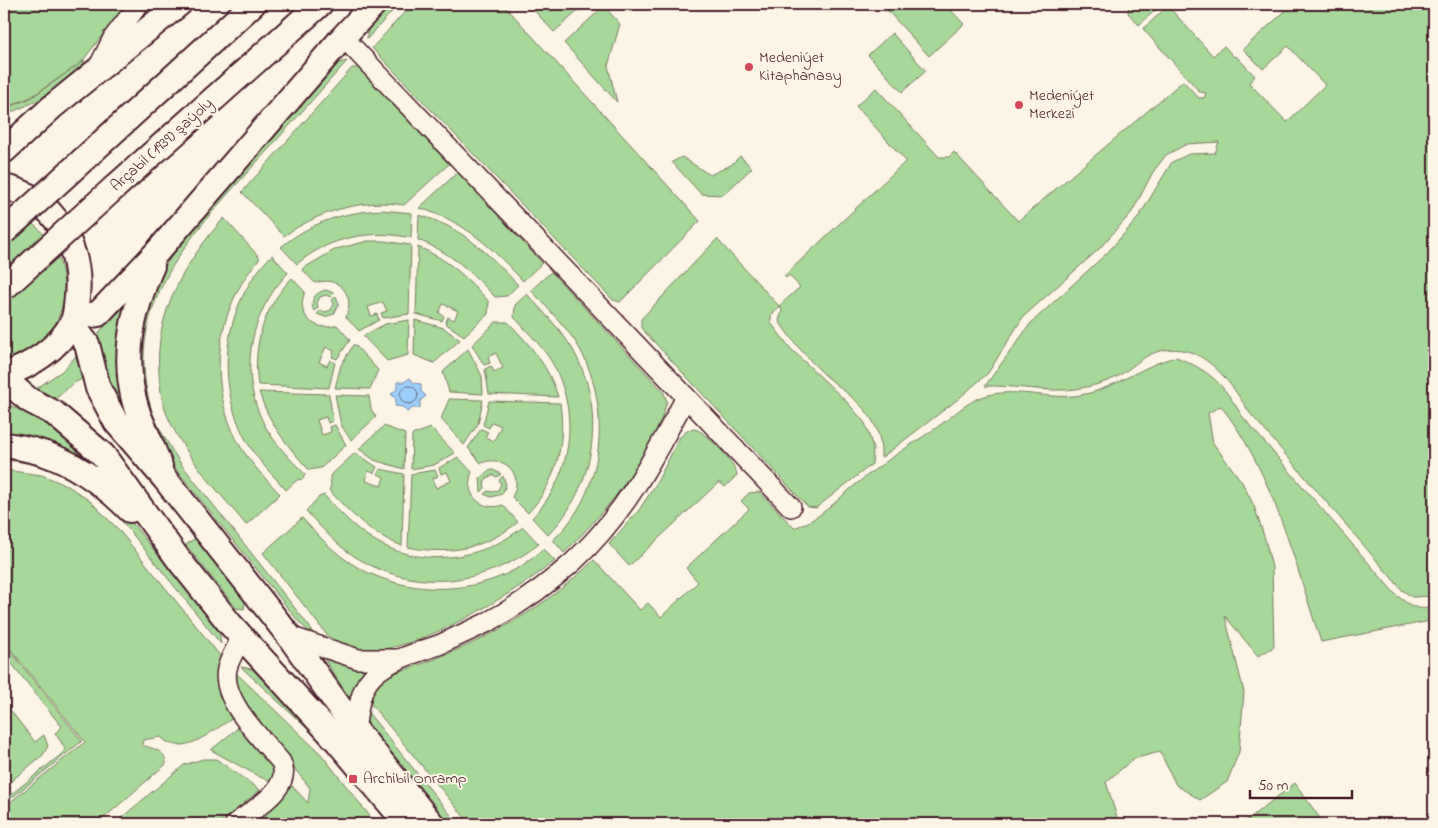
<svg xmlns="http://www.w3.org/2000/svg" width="1438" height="828" viewBox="0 0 1438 828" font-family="'Indie Flower',sans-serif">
	<rect width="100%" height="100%" fill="#fcf5e5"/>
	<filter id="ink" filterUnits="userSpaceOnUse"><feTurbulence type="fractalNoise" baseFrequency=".02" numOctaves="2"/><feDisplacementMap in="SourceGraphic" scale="10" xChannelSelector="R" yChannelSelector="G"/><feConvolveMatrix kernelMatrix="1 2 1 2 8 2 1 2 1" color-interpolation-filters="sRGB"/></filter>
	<g filter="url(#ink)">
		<g fill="#a6d899" stroke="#787c62">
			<path d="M4,4h122l-45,59 -50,34 -27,11z"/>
			<path d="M391,4h8l-32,35 1,-10z"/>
			<path d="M412,4h91l197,217 -77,78 -3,3 -7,-2 -241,-252z"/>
			<path d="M528,4h58l-32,28z"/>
			<path d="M892,4h53l19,20 -35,32 -43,-47z"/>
			<path d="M1129,4h33l-23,21 -11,-12z"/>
			<path d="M1293,4h141v592l-22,1 -10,-7 -153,-178c-21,-34 -51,-77 -98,-58 -11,5 -21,15 -31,21 -11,7 -31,12 -44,14 -25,4 -63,-4 -91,-3l46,-63 76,-70 31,-35 34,-56 17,-8 26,-1 4,-11 -32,2 -21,11 -13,17 -21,40 -33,37 -76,68 -35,56 -31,27 -76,58c2,-44 -28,-58 -57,-84 -17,-16 -32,-33 -45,-53l3,-11 -2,-4 -9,10v7l20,26 56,53 18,21 8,25 -1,16 -56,44 -8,-1 -167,-179v-9l76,-80 62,67 21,-19 -11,-12 -3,3 -2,-2 122,-115 -50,-55 20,-18 63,69h10l5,-5 64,69 165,-140 16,17h5l2,-5 -6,-1 -57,-63 25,-23 45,50 11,-10 10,11 2,-1 19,20 -6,7 38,39 38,-37 -37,-39 -25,23 -20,-20z"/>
			<path d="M604,6l16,18 -12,42 9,36 -53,-59z"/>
			<path d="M892,33l34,38 -24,21 -34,-37z"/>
			<path d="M85,60c-13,28 -54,44 -81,55v-6l27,-11z"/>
			<path d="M347,61c-34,38 -67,76 -101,113 -61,67 -125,139 -94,237 7,19 18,36 29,53l128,162 8,14 -18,-18 -123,-153 -8,-11 -22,-48 -8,-60 18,-68 20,-34 16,-23 146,-162z"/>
			<path d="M352,68h7l90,96 -45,41c-43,-7 -86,7 -120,31l-42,-44z"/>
			<path d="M740,156l12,12 -29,27 -22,-1 -29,-32 10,-5 28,18 21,-10z"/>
			<path d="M458,172l84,91 -19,18c-33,-35 -57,-59 -104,-73z"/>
			<path d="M4,210c56,14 79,84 42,128 -11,13 -28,19 -42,26z"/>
			<path d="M382,210l30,3 -1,25c-40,-9 -82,-1 -114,26l-16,-17c30,-25 63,-35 101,-37z"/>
			<path d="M419,215c43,12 69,38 99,70l-11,11 -12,1c-24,-26 -45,-45 -77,-57z"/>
			<path d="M224,218l36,40c-45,52 -54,125 -21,186 11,19 26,34 41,50l-34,31c-29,-36 -66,-73 -82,-118 -3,-10 -4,-22 -5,-33 -5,-61 26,-112 65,-156z"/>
			<path d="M368,241h16l27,4 -2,69 -26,4 -2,-5 6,-2 -4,-9 -15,5 3,9 6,-2 2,6 -20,11 -13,-14c10,-23 -8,-42 -31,-34l-13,-14 34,-20z"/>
			<path d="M418,247c30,12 50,31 71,55l-1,12 -24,22 -19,-13 3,-6 6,3 4,-9 -15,-7 -4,9 5,3 -2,5 -26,-7z"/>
			<path d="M272,255l16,18c-39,41 -50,100 -24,151 10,19 26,35 41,50l-2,5 -6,1 -11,10c-14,-16 -30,-31 -40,-50 -32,-60 -23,-136 26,-185z"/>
			<path d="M551,272l112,119 4,10c-16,58 -61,110 -103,152l-11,-13c52,-47 59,-131 27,-191 -13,-22 -32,-40 -49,-59z"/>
			<path d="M292,278l13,14c-10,22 9,41 32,33l13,15 -13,19 -5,-2 2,-6 -8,-4 -7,15 8,4 3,-6 5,3 -6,25 -71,-3c-6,-40 6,-78 34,-107z"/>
			<path d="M326,290l8,3 -4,4 -4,-2 -6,2 -3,6 1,5 -4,3c-5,-10 1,-19 12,-21z"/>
			<path d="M527,294c16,18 34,35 46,56 34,60 23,137 -25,185l-16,-17c39,-40 48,-100 23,-150 -10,-20 -27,-35 -41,-51l1,-12z"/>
			<path d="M336,296l3,8 -5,10 -9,3 -8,-3 4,-4 4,2 6,-2 3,-6 -2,-4z"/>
			<path d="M126,304l-2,102 -1,5 -14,-23 -12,-50 3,-7z"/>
			<path d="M409,320l-1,35 -21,6 -24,-25 22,-12z"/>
			<path d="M415,320l29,8 16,12 -26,23 -20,-8z"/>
			<path d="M496,322h12c22,23 41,44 50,75l-69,-3 -4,-25 6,-3 3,6 9,-4 -7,-15 -8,4 2,6 -6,2 -12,-20z"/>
			<path d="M354,344l24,26 -8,19 -35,-1 6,-23z"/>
			<path d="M468,349l14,27 1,18 -34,-2 -6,-20z"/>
			<path d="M76,356h4l4,22 -10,5 -21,18 -17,-9 1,-4 25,-17z"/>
			<path d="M1176,357c35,14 47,27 66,59l154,179c15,11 20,16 38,12v12l-9,3 -104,20c-27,-81 -47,-168 -100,-236l-13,7 5,30 29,39 12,24 11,33 7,28 2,80 -16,9 -33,-40 19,76 -5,60 -12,30 -27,18 -24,-15 -16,-33 -27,7 -27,23 13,42h-649l-100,-121c2,-14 11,-25 25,-30 77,-25 140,-56 199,-113l46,50 8,-7 13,14 37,-35 -12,-14 63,-59 -8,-8 8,-8 11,-1 34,36c25,-8 42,-27 61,-43 26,-21 54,-39 81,-57 13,-9 26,-22 41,-29 30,-14 65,0 97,-3 38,-4 67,-31 102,-39z"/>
			<path d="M259,392l70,2 4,27 -5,2 -2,-6 -9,3 5,15 9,-3 -1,-5 5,-2 11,20 -25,23 -12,2c-22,-25 -40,-46 -50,-78z"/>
			<path d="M335,395l34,1 2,13 5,8 -25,23 -10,-15z"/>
			<path d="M449,399l34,1 -5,24 -14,21 -23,-26z"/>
			<path d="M489,401l71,2c6,41 -4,80 -32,110l-16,-16c13,-23 -8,-43 -31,-34l-13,-15 13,-19 7,3 -3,5 9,4 7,-15 -9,-4 -3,6 -6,-3z"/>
			<path d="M11,406l42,19 36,33 -48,-18 -37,-4v-28z"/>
			<path d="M384,426l21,8 -1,35 -30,-9 -15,-11z"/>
			<path d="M431,428l24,25 -21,12 -23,4 1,-34z"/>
			<path d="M695,429c11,3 42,35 42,46l-12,12 -6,-5 -90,84 -20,-22 30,-34 17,-26 24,-47 8,-7z"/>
			<path d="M4,453l59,13 66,53 90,111 2,14c-24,-30 -48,-59 -72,-89 -20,-25 -39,-52 -66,-70 -23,-15 -52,-23 -79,-25z"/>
			<path d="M355,453l22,14 -3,6 -6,-2 -2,10 15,5 3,-9 -6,-3 2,-5 24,5 -2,72c-31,-12 -51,-32 -73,-56l2,-4 -1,-10z"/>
			<path d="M458,457l14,15c-9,22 9,40 31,33l15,17c-31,26 -70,34 -110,25l3,-73 24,-4 3,6 -6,3 4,9 15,-7 -4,-9 -6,2 -2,-6z"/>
			<path d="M4,470l38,5 26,11 22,15 28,28 103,128 1,40 10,22c-21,12 -50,40 -71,18l-18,3 -1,5c11,4 24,5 24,19l-69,60h-93v-17l81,-65 -81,-101z"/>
			<path d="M493,470l8,4 -4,3 -4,-2 -6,3 -3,5 1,5 -4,4 -1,-14 8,-7z"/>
			<path d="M503,476l3,9 -4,9 -11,3 -7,-3 4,-3 4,1 6,-2 3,-6 -2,-4z"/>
			<path d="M324,495c14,15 27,30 45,42 47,32 111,25 154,-10l16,17c-54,42 -126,50 -185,12 -19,-12 -33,-29 -48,-45l13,-14z"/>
			<path d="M302,518c14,15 29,32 47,44 58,38 143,36 194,-13l12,12c-41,32 -175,120 -224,79l-68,-87z"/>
			<path d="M195,538l50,63 -1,8 -8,-1 -50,-63z"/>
			<path d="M4,643l78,98 -78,63v-4l59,-47 2,-5 -10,-15 7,-6 -58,-73z"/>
			<path d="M320,652l64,11 -34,37z"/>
			<path d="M241,667l11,2 64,60 -4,4z"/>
			<path d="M236,673l85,81 55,70h-123l39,-38 16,17 2,-15 -64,-80 -10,-20z"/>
			<path d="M7,706l28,36 9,-7 4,11 -5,9 -39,32v-27l5,-5 -5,-7v-26l4,-3 -4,-5v-6z"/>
			<path d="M366,710l92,114h-10l-80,-99 -3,-8z"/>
			<path d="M239,727l39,47 -3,9 -15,-6 -49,-27z"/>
			<path d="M203,759h13l44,31 -42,34h-104l70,-59z"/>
			<path d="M1295,783l29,41h-82z"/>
		</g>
		<path fill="#9ccef9" stroke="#7b88a7" d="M410,378l4,5 7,1v7l5,5 -6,5v7h-7l-6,4 -4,-5 -8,-1 1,-7 -5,-5 6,-5v-7h7z"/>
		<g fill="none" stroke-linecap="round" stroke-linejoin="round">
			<circle stroke="#6b657d" stroke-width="1" cx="409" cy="395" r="9"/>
			<g stroke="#4a1f2b" stroke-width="22">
				<g id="minor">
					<path d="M343,37l448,470"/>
					<path d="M97,70l16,-32 26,-34"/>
					<path d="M289,636l69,23h40"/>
					<path d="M355,729c3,-15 4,-35 13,-47 15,-22 50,-29 73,-38 15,-7 30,-14 45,-21 32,-17 60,-37 87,-61 53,-49 80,-103 113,-165"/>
					<path d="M235,824c17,-14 59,-36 46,-62 -18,-22 -61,-62 -54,-93 2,-10 10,-22 15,-32"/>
				</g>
			</g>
			<g stroke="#4a1f2b" stroke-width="28">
				<g id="major">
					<path d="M4,151l48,-44 127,-103"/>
					<path d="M85,158l168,-154"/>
					<path d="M4,187c51,11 78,61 73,110 -1,8 -1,18 -5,26 -14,26 -42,43 -68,52"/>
					<path d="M114,188l206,-184"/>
					<path d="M152,266c-21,48 -32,98 -13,150 7,16 14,33 21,50"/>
					<path d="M75,317l23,-3 60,-63 185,-214 31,-33"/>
					<path d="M72,324l15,20 11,44 18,34 49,57 124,157 66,93 77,95"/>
					<path d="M4,379l25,21 25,13 49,42 76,105 51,64 108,118 69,82"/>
					<path d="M4,445c51,5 90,29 126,65"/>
				</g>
			</g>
			<use href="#minor" stroke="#fcf5e5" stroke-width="19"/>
			<use href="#major" stroke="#fcf5e5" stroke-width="24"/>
			<g stroke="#4a1f2b" stroke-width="28" stroke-linecap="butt">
				<g id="major-bridge">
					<path d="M4,232l81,-74"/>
					<path d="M4,288l110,-100"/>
				</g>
			</g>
			<use href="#major-bridge" stroke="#fcf5e5" stroke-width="24"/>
		</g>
	</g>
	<g fill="#d1495b" stroke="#fcf5e5" stroke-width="2">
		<circle cx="749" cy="67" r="5"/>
		<circle cx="1019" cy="105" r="5"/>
		<rect x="348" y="774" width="10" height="10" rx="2.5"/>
	</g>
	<g text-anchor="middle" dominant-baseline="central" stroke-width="4" stroke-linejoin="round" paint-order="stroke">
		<g font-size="16" fill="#4a1f2b" stroke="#fcf5e5" text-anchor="start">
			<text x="759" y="58">Medeniýet<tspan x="759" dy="18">Kitaphanasy</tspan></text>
			<text x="1029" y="96">Medeniýet<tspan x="1029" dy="18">Merkezi</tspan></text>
			<text x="363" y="779">Archibil Onramp</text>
		</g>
		<g font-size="16" fill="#4a1f2b" stroke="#fcf5e5">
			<text transform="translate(162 145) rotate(-42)">Arçabil (1939) şaýoly</text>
		</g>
	</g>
	<rect width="1438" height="828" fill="none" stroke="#fcf5e5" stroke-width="20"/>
	<rect x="10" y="10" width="1418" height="808" fill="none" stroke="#4a1f2b" stroke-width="2" filter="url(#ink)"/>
	<path d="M1250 790v8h102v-8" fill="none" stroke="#4a1f2b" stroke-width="2.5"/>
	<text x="1258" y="790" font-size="15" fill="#4a1f2b" stroke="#fcf5e5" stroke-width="4" paint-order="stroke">50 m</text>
</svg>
